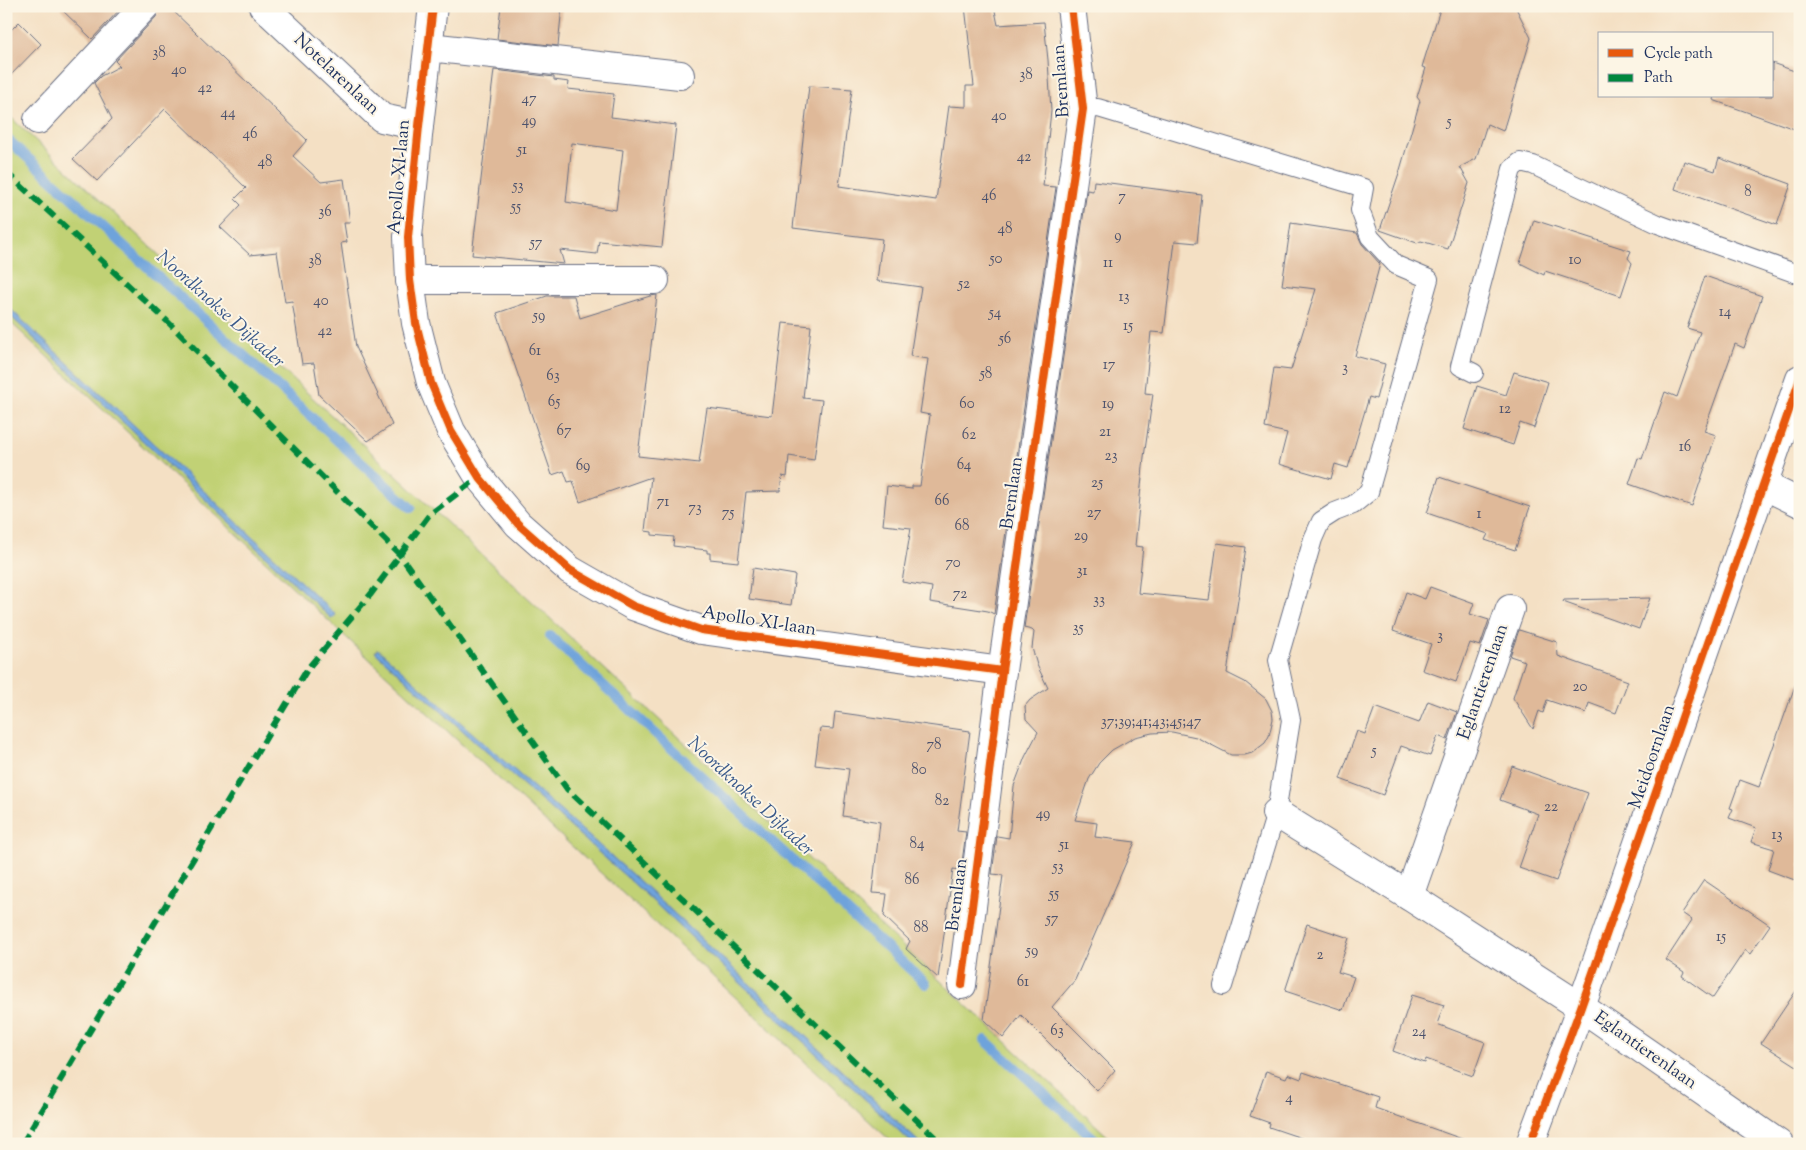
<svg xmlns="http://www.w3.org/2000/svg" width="1806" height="1150" viewBox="0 0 1806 1150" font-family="'Sorts Mill Goudy',serif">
	<rect width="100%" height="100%" fill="#fcf5e5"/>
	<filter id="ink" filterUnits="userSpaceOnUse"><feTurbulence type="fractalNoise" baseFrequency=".02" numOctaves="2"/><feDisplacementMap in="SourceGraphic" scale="10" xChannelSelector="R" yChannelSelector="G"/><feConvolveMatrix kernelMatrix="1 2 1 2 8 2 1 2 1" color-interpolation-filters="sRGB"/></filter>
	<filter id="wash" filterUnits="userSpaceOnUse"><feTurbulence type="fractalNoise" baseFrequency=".0096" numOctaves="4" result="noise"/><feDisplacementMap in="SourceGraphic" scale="20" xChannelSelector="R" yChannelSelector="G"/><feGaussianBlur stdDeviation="1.12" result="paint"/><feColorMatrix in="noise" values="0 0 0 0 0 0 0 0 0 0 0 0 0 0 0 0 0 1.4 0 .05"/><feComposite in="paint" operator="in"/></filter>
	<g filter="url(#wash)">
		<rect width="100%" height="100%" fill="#f4e0c4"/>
		<path fill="#c1d174" stroke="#6e8069" d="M6,113l1110,1031h-195l-276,-258 -268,-237 -2,3 267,239 271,253h-19l-530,-490 -358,-336v-6l326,307 4,-4 -330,-310z"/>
		<g fill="#6ea3db" stroke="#44699c">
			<path d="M6,305l330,310 -4,4 -326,-307z"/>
			<path d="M378,649l267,237 276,258h-8l-271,-253 -267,-239z"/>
		</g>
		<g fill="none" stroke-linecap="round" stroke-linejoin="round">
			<g stroke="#6ea3db" stroke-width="10">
				<path d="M6,138l405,370"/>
				<path d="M550,636l376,348"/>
				<path d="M985,1040l115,104"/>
			</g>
		</g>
		<g id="blocks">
			<g fill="#dfb999" fill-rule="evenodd">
				<path d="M58,6h65l-31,33z"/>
				<path d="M160,6h8l139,134 -14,16 28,26 23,-3 6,44h-6l3,19 -6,1 15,104 36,78 -24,16 -49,-46 -5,-32 -12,1 -10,-63 -7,1 -8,-50 -27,3 -30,-28 21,-22 -6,-6 11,-11 -81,-79 -68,72 -24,-22 39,-40 -18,-36 7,-7 19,-10 -5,-5 41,-44z"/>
				<path d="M501,6h61l-4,40 -61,-7z"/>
				<path d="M965,6h29l4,19 46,-3 4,38 3,51 -8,75 13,1 -62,427 -6,-3 -58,-9 2,-15 -30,-5 9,-54 -28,-3 4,-39 25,3v-3h8l10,-71 -10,-2 8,-54 -18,-3 11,-69 -44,-6 5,-42 -89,-11 16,-142 43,3 -13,97 97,14 13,-94 17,1v-21h8z"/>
				<path d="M1441,6h74l16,32 -28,93 -16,-7 -11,35 -16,8 9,16 -21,66 -27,-8 -4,2 -37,-13 20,-60 20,-69 -3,-4 9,-29 -4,-1z"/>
				<path d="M19,22l22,22 -35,36v-45z"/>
				<path d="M1772,63l28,10v58l-87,-31 1,-4h58z"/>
				<path d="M494,70l60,7v3l15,2 -1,7 46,5 -3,23 65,8 -14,122 -63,-6 -2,13 -37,-4 4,14 -92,-9zM572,143l51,7 -7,60 -50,-8z"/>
				<path d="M1719,158l72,26 -14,41 -102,-36 9,-28 31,10z"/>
				<path d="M1094,181l108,14 -5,48 -22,-2 -11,92 -13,-1 -6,61 8,1 -9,63 -9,89 8,1 -5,46 71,7 8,-57 29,4 -19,126 18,9 21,17 6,12 1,8 -4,17 -4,7 -13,10 -7,2h-14l-35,-18 -24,-5 -20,1 -17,4 -23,13 -13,13 -10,16 -14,41 22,3 -2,14 40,5 -60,138 -23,27 63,63 -18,21 -76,-76 -18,23 -19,-18 19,-145 -11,-1 5,-38 12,2 5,-52 11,-29 13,-25 -12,-13 -1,-13 5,-6 18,-12 -11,-23 -5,-17 2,-16 -2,-2 -8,-2 63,-438 6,1z"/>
				<path d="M1534,220l97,31 -3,7 4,5 -11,33 -76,-25 -1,4 -24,-12z"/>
				<path d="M1291,223l66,10 5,11 18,20 -25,92 30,8 -9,35 -7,-2 -21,71 -13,-4 -4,15 -52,-15 8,-31 -22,-5 9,-60 17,2 25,-81 -34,-4z"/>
				<path d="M1705,276l57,20 -18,52 -9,-4 -31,87 12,4 -24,71 -63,-22 9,-26 4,1 23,-67 12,5 23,-65 -13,-4z"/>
				<path d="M657,295l-19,161 61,7 8,-55 65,8 11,-93 28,3 -8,72 19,2 -8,60 -25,-4 -2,21 -5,-1 -2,15 -34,1 -8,70 -28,-3v-6h-3v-3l-34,-4 1,-9 -22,-2v-3l-7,-1 6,-54 -71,25 -7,-21 -5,1 -4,-11 -12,4 -55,-162 50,-17h27l6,22 70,-22z"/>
				<path d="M1514,372l34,10 -14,46 -14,-5 -7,22 -49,-16 13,-43 29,9z"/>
				<path d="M1439,477l91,30 -15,43 -30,-10 3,-6 -61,-21z"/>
				<path d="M753,568l42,7 -4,30 -42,-6z"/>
				<path d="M1430,587l44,16 -4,11 19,6 -9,26 -10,-3 -14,39 -34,-12 9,-26 -38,-13 13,-39 19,7z"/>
				<path d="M1650,598l-11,31 -76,-27 1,-2z"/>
				<path d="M1519,630l38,12 1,14 70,25 -12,32 -27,-10 -3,10 -39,-13 -4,13 -4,-2 -6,18 -20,-31 12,-37 -15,-5z"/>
				<path d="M1796,683l4,1v198l-32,-12 6,-21 -23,-7 5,-14 -27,-10 4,-9 -3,-1 10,-28 19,7z"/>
				<path d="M1428,701l29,11 -10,28 -9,-4 -8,20 -29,-10 -18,49 -43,-16 17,-48 8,3 10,-27 44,16z"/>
				<path d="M835,712l135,19 -13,100 9,1 -5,38 -8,-1 -15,109 -32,-29 4,-8 -26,-25 3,-22 -15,-1 8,-71 -37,-6 6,-47 -34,-4 5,-37 13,1z"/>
				<path d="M1512,766l76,27 -32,88 -37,-13 19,-54 -38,-14z"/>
				<path d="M1704,880l66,45 -20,29 -5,-4 -32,48 -31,-22 2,-4 -18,-12 26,-40 -10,-7z"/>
				<path d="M1307,924l42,14 -11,34 16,5 -11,33 -58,-19z"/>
				<path d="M1800,985v83l-39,-25z"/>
				<path d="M1412,995l32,10 -7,19 48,18 -12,34 -47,-17 -1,4 -32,-12z"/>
				<path d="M1266,1071l20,7 2,-4 13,5 2,-7 75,25 -3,11 90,32 -1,4h-145l-50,-17 1,-4 -20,-7z"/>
			</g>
		</g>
	</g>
	<g filter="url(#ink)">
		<use href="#blocks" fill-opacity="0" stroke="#676d82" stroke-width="1"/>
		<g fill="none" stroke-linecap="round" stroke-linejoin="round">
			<g stroke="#676d82" stroke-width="20">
				<g id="lane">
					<path d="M1083,109l15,-1 266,80 -4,22 10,27 26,28 33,14 -60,213 -16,13 -18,7 -14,9 -8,18 -35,121 13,60 -15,93 -53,173"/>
					<path d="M1474,373l-14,-7 52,-197 8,-7 13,3 125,59 142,51"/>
				</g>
			</g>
			<g stroke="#676d82" stroke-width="30">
				<g id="street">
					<path d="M263,6l119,112 37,8"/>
					<path d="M433,6l-14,120 -11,111 2,43 6,43 15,60 20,48 28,46 39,47 52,46 63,36 68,24 301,41"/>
					<path d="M429,47l251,28"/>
					<path d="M38,120l107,-114"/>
					<path d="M410,280h245"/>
					<path d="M1763,485l37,18"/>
					<path d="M1276,813l133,83 172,111 198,137"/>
					<path d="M1409,896l101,-287"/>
					<path d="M962,985l40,-314 81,-562 -12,-103"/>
					<path d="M1530,1144l51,-137 219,-628"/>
				</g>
			</g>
			<use href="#lane" stroke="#fff" stroke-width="18"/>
			<use href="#street" stroke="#fff" stroke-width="28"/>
			<g stroke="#00873e" stroke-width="6" stroke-dasharray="12 6" stroke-linecap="butt">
				<path d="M6,172l161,149 233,234 167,234 375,355"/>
				<path d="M22,1144l286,-476 63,-74 58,-79 50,-38"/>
			</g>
			<g stroke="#fcf5e5" stroke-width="11">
				<g id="cycleway">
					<path d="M433,6l-14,120 -11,111 2,43 6,43 15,60 20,48 28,46 39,47 52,46 63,36 68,24 301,41"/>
					<path d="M962,985l40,-314 81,-562 -12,-103"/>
					<path d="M1530,1144l51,-137 219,-628"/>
				</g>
			</g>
			<use href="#cycleway" stroke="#e8590c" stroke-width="8"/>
		</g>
	</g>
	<g text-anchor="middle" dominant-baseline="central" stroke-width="4" stroke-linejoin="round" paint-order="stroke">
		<g font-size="15" fill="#4c526d">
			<text x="159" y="53">38</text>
			<text x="179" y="70">40</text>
			<text x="1026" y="75">38</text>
			<text x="205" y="88">42</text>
			<text x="529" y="99">47</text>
			<text x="228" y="113">44</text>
			<text x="999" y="116">40</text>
			<text x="529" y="121">49</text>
			<text x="1449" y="122">5</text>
			<text x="250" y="134">46</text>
			<text x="522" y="150">51</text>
			<text x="1024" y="157">42</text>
			<text x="265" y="162">48</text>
			<text x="518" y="186">53</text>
			<text x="1748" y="192">8</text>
			<text x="989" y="196">46</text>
			<text x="1122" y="197">7</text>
			<text x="516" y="207">55</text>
			<text x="325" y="212">36</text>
			<text x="1005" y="229">48</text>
			<text x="1118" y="236">9</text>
			<text x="536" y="243">57</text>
			<text x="996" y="259">50</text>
			<text x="1575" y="260">10</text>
			<text x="315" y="261">38</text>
			<text x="1108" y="263">11</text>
			<text x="964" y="284">52</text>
			<text x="1124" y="297">13</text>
			<text x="321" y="301">40</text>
			<text x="1725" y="312">14</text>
			<text x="995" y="313">54</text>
			<text x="539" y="316">59</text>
			<text x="1128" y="326">15</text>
			<text x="325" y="331">42</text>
			<text x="1005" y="339">56</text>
			<text x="535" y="351">61</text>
			<text x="1109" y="365">17</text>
			<text x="1345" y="368">3</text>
			<text x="986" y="374">58</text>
			<text x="553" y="376">63</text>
			<text x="554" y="402">65</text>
			<text x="967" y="404">60</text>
			<text x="1108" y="404">19</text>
			<text x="1505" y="409">12</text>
			<text x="564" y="431">67</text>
			<text x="1105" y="432">21</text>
			<text x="969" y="435">62</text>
			<text x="1685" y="447">16</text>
			<text x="1111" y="456">23</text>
			<text x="964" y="465">64</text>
			<text x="583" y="466">69</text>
			<text x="1097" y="483">25</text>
			<text x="942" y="501">66</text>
			<text x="663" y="502">71</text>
			<text x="695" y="508">73</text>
			<text x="728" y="513">75</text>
			<text x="1094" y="513">27</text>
			<text x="1479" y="514">1</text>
			<text x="962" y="526">68</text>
			<text x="1081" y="536">29</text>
			<text x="953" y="563">70</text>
			<text x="1082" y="571">31</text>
			<text x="960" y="594">72</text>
			<text x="1099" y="600">33</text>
			<text x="1078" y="628">35</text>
			<text x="1440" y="636">3</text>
			<text x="1580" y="687">20</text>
			<text x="1151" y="722">37;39;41;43;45;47</text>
			<text x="934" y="745">78</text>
			<text x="1374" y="751">5</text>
			<text x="919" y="770">80</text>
			<text x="942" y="801">82</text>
			<text x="1551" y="807">22</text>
			<text x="1043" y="814">49</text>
			<text x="1777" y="835">13</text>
			<text x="917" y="844">84</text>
			<text x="1064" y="845">51</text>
			<text x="1058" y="867">53</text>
			<text x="912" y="880">86</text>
			<text x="1054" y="894">55</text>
			<text x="1052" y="919">57</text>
			<text x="921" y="928">88</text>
			<text x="1721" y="937">15</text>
			<text x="1032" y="951">59</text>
			<text x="1320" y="955">2</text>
			<text x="1023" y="982">61</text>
			<text x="1057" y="1031">63</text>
			<text x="1419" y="1032">24</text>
			<text x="1289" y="1098">4</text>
		</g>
		<g font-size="18" fill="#1b2f5e" stroke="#fcf5e5">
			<text transform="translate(336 75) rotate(43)">Notelarenlaan</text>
			<text transform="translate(1062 81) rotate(-94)">Bremlaan</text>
			<text transform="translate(400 177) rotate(-85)">Apollo XI-laan</text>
			<text transform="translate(1013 493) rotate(-82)">Bremlaan</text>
			<text transform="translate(759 622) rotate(9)">Apollo XI-laan</text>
			<text transform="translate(1484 682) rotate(-71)">Eglantierenlaan</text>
			<text transform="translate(1653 757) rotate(-71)">Meidoornlaan</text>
			<text transform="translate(958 895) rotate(-83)">Bremlaan</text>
			<text transform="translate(1645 1051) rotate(35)">Eglantierenlaan</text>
		</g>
		<g font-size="19" font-style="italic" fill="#38588a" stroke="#fcf5e5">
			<text transform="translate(220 310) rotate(42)">Noordknokse Dijkader</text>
			<text transform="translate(750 797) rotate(43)">Noordknokse Dijkader</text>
		</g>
	</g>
	<rect width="1806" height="1150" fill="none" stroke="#fcf5e5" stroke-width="25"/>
	<rect x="1598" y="32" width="175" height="65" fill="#fcf5e5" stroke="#a2a6af"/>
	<rect x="1608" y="49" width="25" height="8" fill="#e8590c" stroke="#a2a6af"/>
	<text x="1644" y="58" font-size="15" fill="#1b2f5e">Cycle path</text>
	<rect x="1608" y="74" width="25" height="8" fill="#00873e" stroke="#a2a6af"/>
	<text x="1644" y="82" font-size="15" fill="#1b2f5e">Path</text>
</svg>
